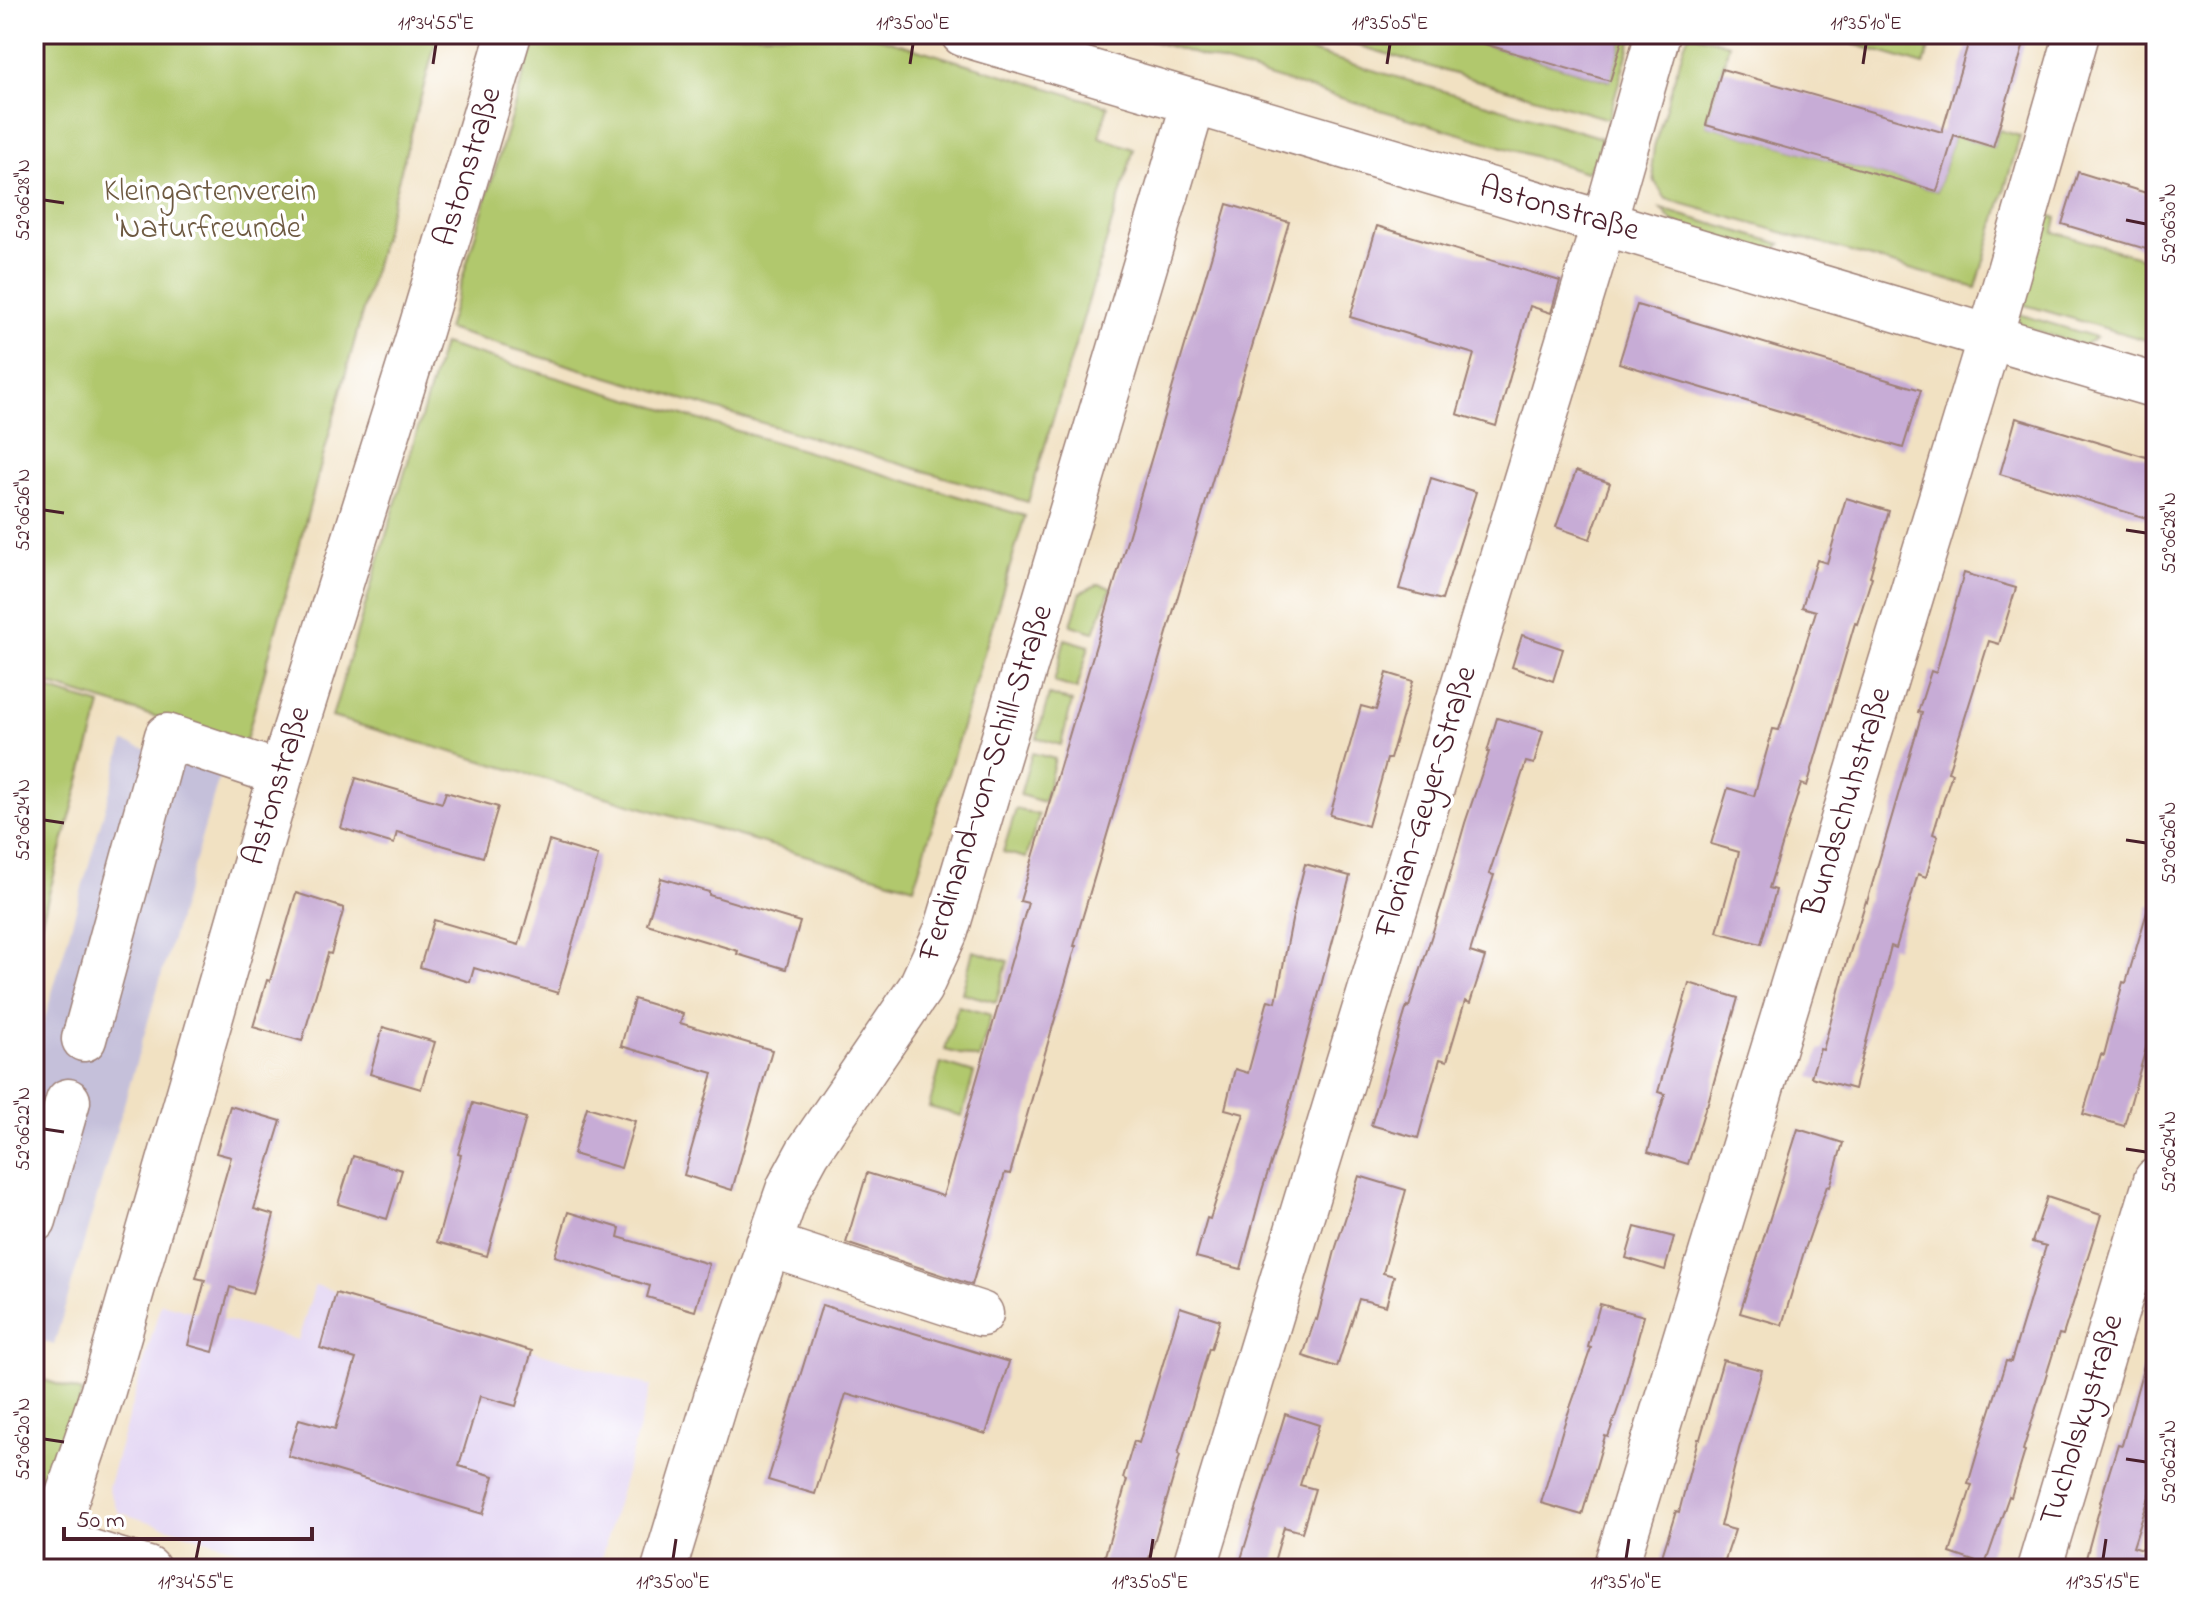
<svg xmlns="http://www.w3.org/2000/svg" width="2190" height="1603" viewBox="0 0 2190 1603" font-family="'Indie Flower',sans-serif">
	<rect width="100%" height="100%" fill="#fff"/>
	<filter id="ink" filterUnits="userSpaceOnUse"><feTurbulence type="fractalNoise" baseFrequency=".0125" numOctaves="2"/><feDisplacementMap in="SourceGraphic" scale="16" xChannelSelector="R" yChannelSelector="G"/><feConvolveMatrix kernelMatrix="1 2 1 2 8 2 1 2 1" color-interpolation-filters="sRGB"/></filter>
	<filter id="wash" filterUnits="userSpaceOnUse"><feTurbulence type="fractalNoise" baseFrequency=".006" numOctaves="4" result="noise"/><feDisplacementMap in="SourceGraphic" scale="32" xChannelSelector="R" yChannelSelector="G"/><feGaussianBlur stdDeviation="1.8" result="paint"/><feColorMatrix in="noise" values="0 0 0 0 0 0 0 0 0 0 0 0 0 0 0 0 0 1.4 0 .05"/><feComposite in="paint" operator="in"/></filter>
	<g filter="url(#wash)">
		<rect width="100%" height="100%" fill="#f1e1c2"/>
		<path fill="#e2d4f3" d="M315,1285l336,101 -53,183h-297l-183,-57 -10,-24 53,-185 137,37z"/>
		<path fill="#c5c0da" d="M124,742l96,32 -166,571 -20,-6v-283z"/>
		<g fill="#b1c86d" stroke="#7e744c" stroke-width="2">
			<path d="M34,34h404l-193,710 -211,-64z"/>
			<path d="M536,34h331l241,72 -9,31 35,12 -106,353 -581,-173z"/>
			<path d="M1129,34h122l351,104 -4,18 -12,16z"/>
			<path d="M1319,34h130l160,47 15,-47h9l-25,85z"/>
			<path d="M1692,34l37,10 -22,81 230,66 17,-56 39,12 6,-17 21,6 -44,152 -310,-89 -11,-17 -3,-18 2,-17 31,-104 3,-7z"/>
			<path d="M1856,34h77l-9,31 -71,-21z"/>
			<path d="M1661,209l120,35 -10,9 -97,-30z"/>
			<path d="M2041,213l16,5 -3,14 102,30v81l-141,-41z"/>
			<path d="M2015,313l81,24 -13,9 -63,-21z"/>
			<path d="M443,344l582,172 -111,371 -582,-170z"/>
			<path d="M1099,584l12,4 -17,44 -23,-7 10,-33z"/>
			<path d="M1065,639l24,7 -12,43 -23,-7z"/>
			<path d="M34,685l67,20 -67,243z"/>
			<path d="M1049,695l23,7 -11,43 -24,-7z"/>
			<path d="M1032,753l23,6 -11,43 -24,-7z"/>
			<path d="M1016,809l23,6 -13,43 -23,-6z"/>
			<path d="M973,951l35,10 -12,41 -34,-9z"/>
			<path d="M958,1006l33,9 -12,44 -34,-9z"/>
			<path d="M941,1063l33,10 -12,43 -33,-9z"/>
			<path d="M34,1377l48,15c-8,27 -22,103 -48,114z"/>
		</g>
		<g id="blocks">
			<g fill="#c7acd6">
				<path d="M1475,34h149l-14,47 -136,-40z"/>
				<path d="M1971,34h56l-34,113 -39,-12 -17,56 -231,-66 16,-56 220,63z"/>
				<path d="M2078,172l78,24v56l-94,-28z"/>
				<path d="M1227,204l62,18 -215,724h2l-66,228 -5,-1 -33,112 -126,-42 21,-70 76,23 85,-293 -8,-2z"/>
				<path d="M1377,226l183,55 -9,32 -21,-7 -34,120 -39,-12 17,-60 -124,-37z"/>
				<path d="M1637,305l284,85 -18,58 -284,-85z"/>
				<path d="M2016,418l140,42v61l-156,-47z"/>
				<path d="M1576,471l34,12 -20,56 -34,-12z"/>
				<path d="M1431,478l45,14 -34,108 -43,-11z"/>
				<path d="M1846,498l43,13 -19,65 2,1 -15,47 -2,-1 -48,163 -6,-2 -32,104 7,2 -15,54 -44,-12 22,-80 -28,-8 17,-56 26,8 19,-67 6,1 37,-119 -14,-4 15,-47 10,3z"/>
				<path d="M1964,573l52,15 -17,56 -10,-3 -41,131 4,1 -19,61 5,2 -12,41 -8,-3 -22,74 -5,-2 -37,143 -43,-12 9,-28 3,1 21,-78 22,-71 1,1 55,-189 -4,-1 13,-41 5,2z"/>
				<path d="M1522,635l41,14 -10,32 -41,-14z"/>
				<path d="M1387,673l26,8 -23,78h-3l-19,67 -38,-11 31,-109 15,4z"/>
				<path d="M1497,718l46,13 -9,33 -8,-2 -37,112 5,1 -24,77 15,5 -15,46 -5,-2 -18,60 -7,-2 -22,79 -47,-13 36,-119 2,1 33,-104 23,-80 24,-71h-2z"/>
				<path d="M356,778l86,25 4,-11 52,15 -15,50 -86,-25 -3,12 -53,-16z"/>
				<path d="M549,841l49,15 -40,137 -84,-25 -4,14 -50,-15 14,-47 85,25z"/>
				<path d="M1305,864l45,12 -65,245 -23,69 -21,79 -45,-12 11,-39 3,1 34,-105 -19,-5 10,-40 13,4 20,-73 8,2 20,-102z"/>
				<path d="M661,878l48,14v3l91,27 -14,47 -49,-15 1,-3 -91,-27z"/>
				<path d="M296,893l48,15 -13,46 -3,-1 -26,88 -49,-14 14,-47 3,1z"/>
				<path d="M2149,905l7,1v115l-4,14 -2,-1 -26,92 -41,-12 18,-60 3,1 19,-73 3,1z"/>
				<path d="M1689,983l49,15 -31,108h-1l-18,58 -40,-12 17,-58 -7,-2z"/>
				<path d="M634,999l49,15 -3,9 92,27 -40,140 -48,-15 29,-102 -92,-27z"/>
				<path d="M383,1027l52,15 -14,47 -51,-15z"/>
				<path d="M473,1103l53,15 -39,138 -50,-14 24,-87 -3,-1z"/>
				<path d="M230,1106l51,15 -27,88 20,6 -22,79 -22,-7 -17,65 -25,-7 17,-65 -9,-2 35,-121 -15,-4z"/>
				<path d="M587,1107l48,14 -14,47 -48,-14z"/>
				<path d="M1798,1129l45,14 -13,44 -3,-1 -24,69 -21,70 -42,-12z"/>
				<path d="M353,1156l49,14 -15,49 -49,-15z"/>
				<path d="M1359,1176l47,14 -23,83 11,3 -8,30 -27,-7 -22,68 -34,-11 12,-37 2,1 19,-73z"/>
				<path d="M2047,1197l54,18 -38,120 -4,-1 -36,116 2,1 -14,46 -2,-1 -24,69 -35,-12 22,-68 -4,-1 14,-47 24,-76 5,1 35,-116 -14,-4z"/>
				<path d="M568,1212l52,16 -2,9 91,27 -14,47 -48,-14 3,-11 -95,-30z"/>
				<path d="M1635,1227l39,10 -9,33 -39,-12z"/>
				<path d="M336,1293l196,58 -16,55 -36,-10 -21,70 35,10 -11,38 -195,-58 11,-37 36,10 21,-70 -36,-11z"/>
				<path d="M1600,1304l44,12 -23,84 -13,37 -3,-1 -23,79 -41,-12 23,-78 27,-77 -3,-1z"/>
				<path d="M822,1305l187,57 -23,72 -127,-38v2l-13,-4 -31,100 -47,-14z"/>
				<path d="M1180,1307l40,13 -9,29 -2,-1 -31,106 2,1 -34,114h-45l26,-89 -4,-2 11,-37 5,2z"/>
				<path d="M2148,1351l8,1v124l-23,71 23,7v15h-73l18,-66 -1,-1 18,-58 4,1z"/>
				<path d="M1723,1360l39,10 -23,79 -19,77 15,4 -13,39h-64l18,-58 3,1 19,-73h2z"/>
				<path d="M1285,1414l34,11 -19,60 15,4 -13,43 -18,-5 -12,42h-34z"/>
			</g>
		</g>
	</g>
	<g filter="url(#ink)">
		<use href="#blocks" fill-opacity="0" stroke="#9e8076" stroke-width="2"/>
		<g fill="none" stroke-linecap="round" stroke-linejoin="round">
			<g stroke="#9e8076" stroke-width="47">
				<g id="minor">
					<path d="M963,34l1193,352"/>
					<path d="M84,1039l83,-303 114,38"/>
					<path d="M34,1220l34,-119"/>
					<path d="M768,1244l213,70"/>
					<path d="M34,1535l114,34"/>
					<path d="M53,1539l49,-145 179,-620 139,-443 89,-297"/>
					<path d="M664,1569l55,-181 70,-201 19,-35 112,-164 26,-57 248,-829"/>
					<path d="M1194,1569l410,-1346 54,-189"/>
					<path d="M1615,1569l375,-1232 87,-303"/>
					<path d="M2039,1569l117,-389"/>
				</g>
			</g>
			<use href="#minor" stroke="#fff" stroke-width="44"/>
		</g>
	</g>
	<path fill="none" stroke="#4a1f2b" stroke-width="3" d="M433,64l3,-20M910,64l3,-20M1387,64l3,-20M1863,64l3,-20M44,200l20,3M2126,220l20,4M44,510l20,3M2126,530l20,3M44,820l20,3M2126,840l20,3M44,1129l20,3M2126,1149l20,3M44,1439l20,3M2126,1459l20,3M196,1559l4,-20M673,1559l3,-20M1150,1559l3,-20M1626,1559l3,-20M2103,1559l3,-20"/>
	<g text-anchor="middle" dominant-baseline="central" stroke-width="7" stroke-linejoin="round" paint-order="stroke">
		<g font-size="32" fill="#4a1f2b" stroke="#fff">
			<text transform="translate(469 167) rotate(-73)">Astonstraße</text>
			<text transform="translate(1559 210) rotate(16)">Astonstraße</text>
			<text transform="translate(987 783) rotate(-72)">Ferdinand-von-Schill-Straße</text>
			<text transform="translate(278 786) rotate(-73)">Astonstraße</text>
			<text transform="translate(1427 802) rotate(-73)">Florian-Geyer-Straße</text>
			<text transform="translate(1848 802) rotate(-73)">Bundschuhstraße</text>
			<text transform="translate(2083 1420) rotate(-73)">Tucholskystraße</text>
		</g>
		<g font-size="32" fill="#6e5a42" stroke="#fff">
			<text x="210" y="192">Kleingartenverein<tspan x="210" dy="37">'Naturfreunde'</tspan></text>
		</g>
	</g>
	<rect width="2190" height="1603" fill="none" stroke="#fff" stroke-width="88"/>
	<path d="M64 1527v12h248v-12" fill="none" stroke="#4a1f2b" stroke-width="4"/>
	<text x="76" y="1527" font-size="24" fill="#4a1f2b" stroke="#ffffff" stroke-width="6" paint-order="stroke">50 m</text>
	<rect x="44" y="44" width="2102" height="1515" fill="none" stroke="#4a1f2b" stroke-width="3"/>
	<g font-size="20" text-anchor="middle" fill="#4a1f2b">
		<text x="436" y="29">11°34'55"E</text>
		<text x="913" y="29">11°35'00"E</text>
		<text x="1390" y="29">11°35'05"E</text>
		<text x="1866" y="29">11°35'10"E</text>
		<text transform="translate(22 200) rotate(-90)" y="7">52°06'28"N</text>
		<text transform="translate(2168 224) rotate(-90)" y="7">52°06'30"N</text>
		<text transform="translate(22 510) rotate(-90)" y="7">52°06'26"N</text>
		<text transform="translate(2168 533) rotate(-90)" y="7">52°06'28"N</text>
		<text transform="translate(22 820) rotate(-90)" y="7">52°06'24"N</text>
		<text transform="translate(2168 843) rotate(-90)" y="7">52°06'26"N</text>
		<text transform="translate(22 1129) rotate(-90)" y="7">52°06'22"N</text>
		<text transform="translate(2168 1152) rotate(-90)" y="7">52°06'24"N</text>
		<text transform="translate(22 1439) rotate(-90)" y="7">52°06'20"N</text>
		<text transform="translate(2168 1462) rotate(-90)" y="7">52°06'22"N</text>
		<text x="196" y="1588">11°34'55"E</text>
		<text x="673" y="1588">11°35'00"E</text>
		<text x="1150" y="1588">11°35'05"E</text>
		<text x="1626" y="1588">11°35'10"E</text>
		<text x="2103" y="1588">11°35'15"E</text>
	</g>
</svg>
